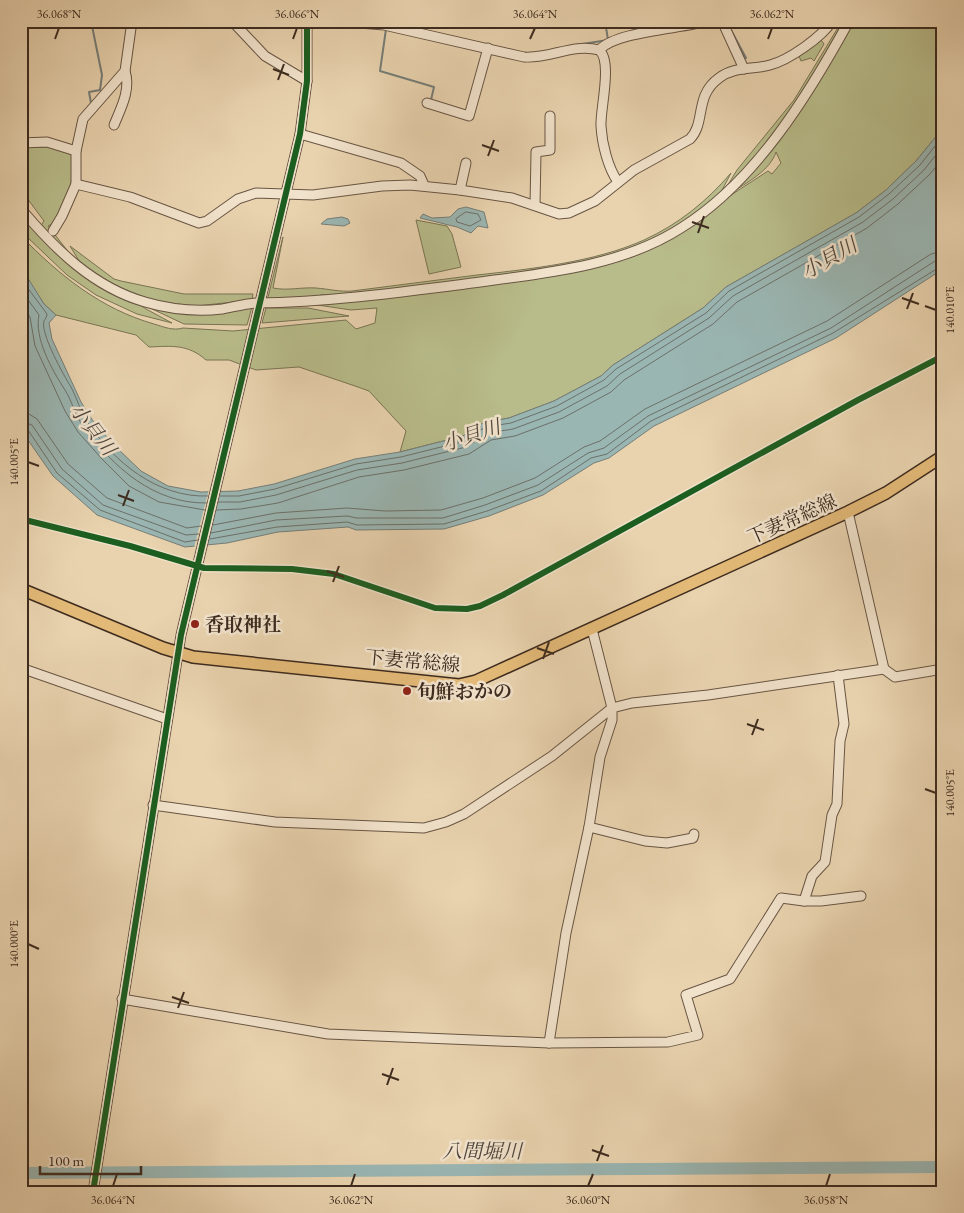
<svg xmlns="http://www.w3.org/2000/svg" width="964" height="1213" viewBox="0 0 964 1213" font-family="'EB Garamond','Noto Serif JP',serif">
	<rect width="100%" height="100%" fill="#e9d3af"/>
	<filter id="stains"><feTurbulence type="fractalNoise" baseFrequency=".004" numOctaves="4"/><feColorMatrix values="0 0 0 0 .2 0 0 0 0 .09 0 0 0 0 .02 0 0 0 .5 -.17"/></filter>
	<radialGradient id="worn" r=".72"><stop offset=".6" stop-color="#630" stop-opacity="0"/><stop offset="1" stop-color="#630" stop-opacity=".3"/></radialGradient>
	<g fill="#b8bc8a" stroke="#7a7454">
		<path d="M842,21h4l-46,79 -55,70 -19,18 11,-18 57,-70z"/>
		<path d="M853,21h90v107l-27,33 -30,29 -30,23 -130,74 -23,21 -90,57 -12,11 -47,25 -45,17 -26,5 -20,13 -63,16 6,-21 -37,-40 -14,-5 -56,-19 -43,3 -27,-10h-23c-18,-16 -34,-14 -57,-13l-13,-12 -80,-20 -12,-11 -20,-30 -3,-7v-31c38,39 80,73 133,88 10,3 19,7 29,4l50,3 113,-11 10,9 19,-6 2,-15 -26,2 -40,-6 206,-25 134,-32 117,-76 4,3 9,-11 -5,-11c-6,19 -29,30 -46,42l31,-38z"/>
		<path d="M821,40l3,4 -10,17 -3,-3 -10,3 -2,-5z"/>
		<path d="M21,147h35l17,5 -2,33 -17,38 -6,3 30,38 -38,-37 4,-6 -23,-31z"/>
		<path d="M731,173l-12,23 -53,38 -51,21 -71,16 -176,23 -47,1 -8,5 -46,1 16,-64 -10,51c15,3 28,-1 43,0 13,1 23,4 36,3 42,-5 83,-11 125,-16 54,-6 118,-13 167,-35 35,-16 63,-39 87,-67z"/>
		<path d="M21,212l26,30 99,67 26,14 -35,-9 -41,-19 -29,-20 -41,-39 -5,-9z"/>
		<path d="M416,220l31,6 5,8 9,33 -32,7z"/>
		<path d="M70,246l44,33 7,2 63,13h69l-1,6 -56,6 -45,-5 -39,-14 -28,-18z"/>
		<path d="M148,307h104l-5,18 -63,-1z"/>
		<path d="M266,308h42l41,8 -87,7z"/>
	</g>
	<g fill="#9ab6b3" stroke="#757e78">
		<path d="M943,128v141l-107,69 -182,88 -45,32 -15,5 -51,32 -54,21 -45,13 -88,1 -8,-3 -70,5 -51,11 -42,4 -88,-32 -44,-39 -32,-46v-163l23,37 12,11 -7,8 3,16 29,63 12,19 23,26 25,24 27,15 33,6 37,-1 36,-7 81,-25 45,-7 63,-16 20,-13 26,-5 45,-17 47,-25 12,-11 90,-57 23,-21 130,-74 30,-23 30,-29z"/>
		<path d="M466,207l18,5 4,16 -10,-2 -7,7 -14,-6 -37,-9 3,-4 9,4 18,-1 8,-8z"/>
		<path d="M342,217l6,2 2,4 -6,3 -23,-2 6,-5z"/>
	</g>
	<path fill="#e9d3af" d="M209,489h11l-14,58 -12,1z"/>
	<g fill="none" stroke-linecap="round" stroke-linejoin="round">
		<g stroke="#6c7069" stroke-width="1">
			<path d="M466,212l12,2 3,6 -11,6 -13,-4 -1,-3z"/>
			<path d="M21,279l26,35c0,3 -2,5 -3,7 -4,12 20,55 27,66 6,11 9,24 16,34 26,41 71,77 121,75"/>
			<path d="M21,290l18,25c-5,23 13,55 26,75 7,11 10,26 19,37 29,40 70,77 123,76"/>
			<path d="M21,304l9,13 5,29 30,65 13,21 24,27 27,27 30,16 46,8"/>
			<path d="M21,413l8,1 8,5 31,45 39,34 80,30 14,-2"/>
			<path d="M21,421l11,4 30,44 41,36 83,30 13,-1"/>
			<path d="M21,427l7,3 29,43 43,37 85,32 13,-2"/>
			<path d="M220,496h19l36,-7 81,-25 45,-7 64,-16 20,-14 26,-4 46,-17 47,-26 12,-11 90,-56 23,-22 130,-74 30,-23 31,-29 23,-29"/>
			<path d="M218,502h22l36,-7 81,-25 45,-7 64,-16 22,-14 25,-4 46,-17 48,-26 13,-12 89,-56 24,-22 130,-74 30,-23 31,-29 19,-24"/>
			<path d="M216,510l25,-1 37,-6 81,-26 45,-7 65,-16 22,-14 24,-4 48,-18 48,-26 13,-12 89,-56 24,-22 130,-74 31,-24 32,-30 13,-16"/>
			<path d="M213,525l63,-12 71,-5 38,3 56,-1 42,-12 52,-20 49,-31 16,-6 45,-32 182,-88 104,-67 12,-3"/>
			<path d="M211,533l65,-13 71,-4 10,2h86l42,-13 53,-20 50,-32 16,-5 44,-32 183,-88 104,-67 8,-2"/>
			<path d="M210,539l67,-12 70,-5 10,3 87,-1 43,-13 54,-20 50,-33 16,-4 44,-33 182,-88 110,-68"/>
		</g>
		<g stroke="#757e78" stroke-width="2">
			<path d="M91,21l11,54 -2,15 -11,2 2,11"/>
			<path d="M386,29l-6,42 54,16 -3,13"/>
			<path d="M731,30l15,28"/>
			<path d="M576,45l32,-5 -3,-19"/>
		</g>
		<path stroke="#9ab6b3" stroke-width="12" d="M21,1173l922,-6"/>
		<g stroke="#685543" stroke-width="11">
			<g id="minor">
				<path d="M232,21l33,35 42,25"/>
				<path d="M335,21l49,4 140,32c26,2 49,-14 75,-7 14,11 1,59 2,76 1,18 7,42 17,56"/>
				<path d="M722,21l22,48"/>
				<path d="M599,50c18,-19 82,-21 109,-29"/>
				<path d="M427,103l42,13 19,-68"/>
				<path d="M114,125c7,-17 17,-35 11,-54"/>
				<path d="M300,134l101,29 19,13 4,9"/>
				<path d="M21,143l26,-1 29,9"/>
				<path d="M76,184l54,13 69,26 8,-2 31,-22 18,-6 57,2 69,-9 28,-1 50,5 52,8 47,16 10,-1 26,-12 39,-31 56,-31c16,-16 4,-43 29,-61 15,-12 34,-8 51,-13 19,-5 52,-28 62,-44"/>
				<path d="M460,190l6,-27"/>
				<path d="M535,205l1,-53 14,-2v-34"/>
				<path d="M21,209c34,40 72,78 124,93 24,7 51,10 77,7 11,-2 23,-5 34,-6 70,-1 139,-10 209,-19 72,-10 154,-16 216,-56 74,-46 127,-132 168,-207"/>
				<path d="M53,231l9,-15 14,-32v-33l7,-32 42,-48 7,-50"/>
				<path d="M848,512l36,157 11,8 48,-8"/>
				<path d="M21,668l146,51"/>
				<path d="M153,805l122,17 149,6 22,-6 18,-8 88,-58 60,-48 20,-5 76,-8 176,-26"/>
				<path d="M589,827l56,14 22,2 26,-5 1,-4"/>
				<path d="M804,901h17l40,-5"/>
				<path d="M122,999l206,35 221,9 119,-1 30,-7 -12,-40 44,-16 51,-81 23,3 8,-25 13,-14 7,-47 5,-11 3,-63 4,-17 -6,-49"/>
				<path d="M549,1043l17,-110 23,-106 11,-70 12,-37v-12l-20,-79"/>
				<path d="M93,1192l88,-557 119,-501 7,-53v-60"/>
			</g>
		</g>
		<g stroke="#3d2b1f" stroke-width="14">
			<path id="major" d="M21,589l142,59 30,9 266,28 17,-4 372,-169 38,-19 57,-37"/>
		</g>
		<use href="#minor" stroke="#f1e2cb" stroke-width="9"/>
		<use href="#major" stroke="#e4ba78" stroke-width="11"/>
		<g stroke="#f1e2cb" stroke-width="9">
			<g id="cycleway">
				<path d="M21,519l109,27 74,22 88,1 42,5 101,34 32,1 13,-3 23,-11 355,-195 85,-44"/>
				<path d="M93,1192l88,-557 119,-501 7,-53v-60"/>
			</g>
		</g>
		<use href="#cycleway" stroke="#1b5e20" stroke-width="6"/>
	</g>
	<path fill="none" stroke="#3d2b1f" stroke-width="2" d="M55,39l4,-11M293,39l4,-11M530,39l5,-11M768,39l4,-11M273,69l16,6M278,80l6,-16M482,145l17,6M488,156l6,-16M692,222l17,6M698,233l6,-17M902,298l17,6M925,306l11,4M907,309l6,-16M28,462l11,4M118,495l16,6M123,506l6,-16M327,571l17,6M333,582l6,-16M537,648l17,6M543,659l6,-17M747,724l17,6M752,735l6,-16M925,789l11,4M28,944l11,5M172,997l17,6M178,1008l6,-16M382,1074l17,6M387,1085l6,-17M592,1150l17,6M597,1161l6,-16M113,1186l4,-12M351,1186l4,-12M588,1186l5,-12M826,1186l4,-12"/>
	<g fill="#8f2418" stroke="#f1e2cb" stroke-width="2">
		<circle cx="195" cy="624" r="5"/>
		<circle cx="407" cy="691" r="5"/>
	</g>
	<g text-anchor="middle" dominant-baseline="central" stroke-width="5" stroke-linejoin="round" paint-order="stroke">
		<g font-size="19" fill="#3d2b1f" stroke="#f1e2cb">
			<text transform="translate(792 519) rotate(-24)">下妻常総線</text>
			<text transform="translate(413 661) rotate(5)">下妻常総線</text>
		</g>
		<g font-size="19" font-weight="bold" fill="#3d2b1f" stroke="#f1e2cb" text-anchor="start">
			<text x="205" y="624">香取神社</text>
			<text x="417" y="691">旬鮮おかの</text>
		</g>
		<g font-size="20" font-style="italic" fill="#50473d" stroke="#f1e2cb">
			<text transform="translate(829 258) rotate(-30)">小貝川</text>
			<text transform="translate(93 429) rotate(52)">小貝川</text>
			<text transform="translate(471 435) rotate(-18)">小貝川</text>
			<text x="482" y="1151">八間堀川</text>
		</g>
	</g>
	<rect width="964" height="1213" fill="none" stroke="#e9d3af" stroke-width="55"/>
	<path d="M40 1166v8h101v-8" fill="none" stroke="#3d2b1f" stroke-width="2.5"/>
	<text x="48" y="1166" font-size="15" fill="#3d2b1f" stroke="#f1e2cb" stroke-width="4" paint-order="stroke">100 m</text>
	<rect x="28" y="28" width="908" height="1158" fill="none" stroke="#3d2b1f" stroke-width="2"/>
	<g font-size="12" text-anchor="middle" fill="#3d2b1f">
		<text x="59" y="18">36.068°N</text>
		<text x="297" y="18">36.066°N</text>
		<text x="535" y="18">36.064°N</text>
		<text x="772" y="18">36.062°N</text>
		<text transform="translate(950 310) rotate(-90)" y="4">140.010°E</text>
		<text transform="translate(14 462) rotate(-90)" y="4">140.005°E</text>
		<text transform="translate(950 793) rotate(-90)" y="4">140.005°E</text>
		<text transform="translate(14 944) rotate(-90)" y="4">140.000°E</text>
		<text x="113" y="1204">36.064°N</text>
		<text x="351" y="1204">36.062°N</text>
		<text x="588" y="1204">36.060°N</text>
		<text x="826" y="1204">36.058°N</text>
	</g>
	<rect width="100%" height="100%" filter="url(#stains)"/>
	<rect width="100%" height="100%" fill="url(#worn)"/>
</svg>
